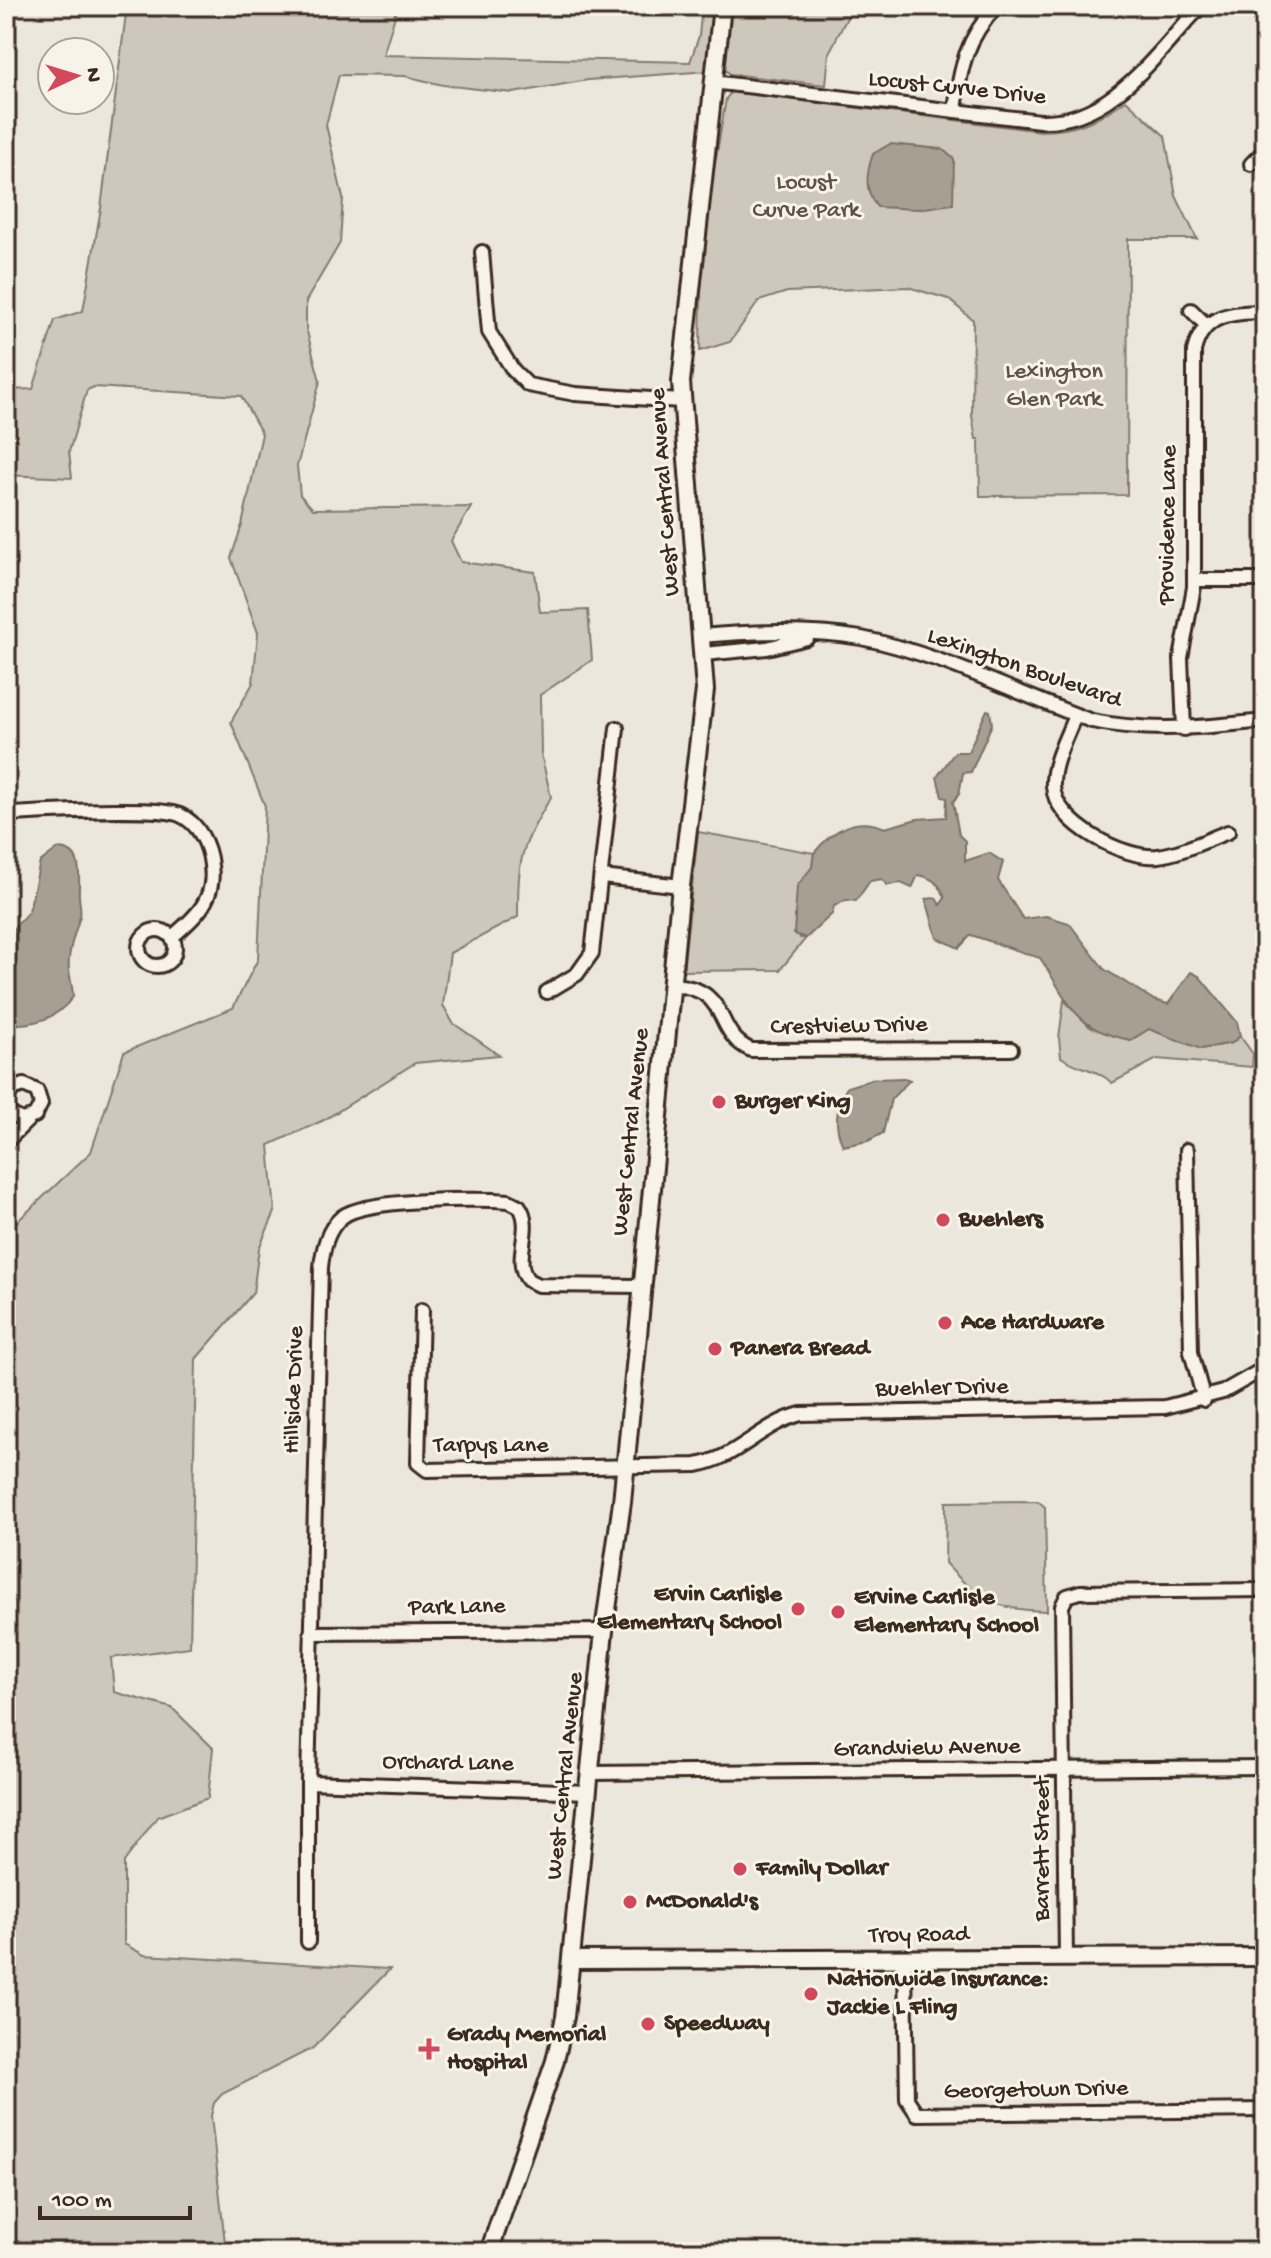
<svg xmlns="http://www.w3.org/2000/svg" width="1271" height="2258" viewBox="0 0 1271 2258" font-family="'Gochi Hand',sans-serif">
	<rect width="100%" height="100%" fill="#ece7dc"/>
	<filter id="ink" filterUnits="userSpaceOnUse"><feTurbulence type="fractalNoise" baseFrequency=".0125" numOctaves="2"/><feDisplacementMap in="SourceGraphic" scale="16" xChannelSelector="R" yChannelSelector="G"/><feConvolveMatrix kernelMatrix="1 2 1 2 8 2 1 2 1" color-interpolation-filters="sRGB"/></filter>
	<g filter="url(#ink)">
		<g fill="#cec8bc" stroke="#84796d" stroke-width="2">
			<path d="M127,6h271l-15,49 307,7 9,-26 3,-30h14l-8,65 -120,9 -75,13 -70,-8 -38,-9 -66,-1 -13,50 17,73 -3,45 -34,58v27l14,53 -23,85 3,29 13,14 158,-2 -20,34 10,21 74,10 5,40 48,-2 4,50 -52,35 1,59 10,43c-31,52 -33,60 -33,120l-68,36 -7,52 10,18 46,32 -84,8 -91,57 -55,25 6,67 -16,36 -6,45 -57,66 -6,288 -79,11 3,34 58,16 41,40 -5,50 -51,19 -33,45v82l20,11 246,14 -77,79 -91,46 -8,9 -3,13 15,136h-220v-1020l85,-80 33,-100 109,-44 25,-49 7,-153 -34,-84 22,-39 5,-50 -27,-75 11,-33 20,-91 -21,-38 -147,-9 -7,3 -18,62 3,26 -66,-3v-85l27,-1 22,-69 28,-9 18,-103z"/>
			<path d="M728,6h125l-24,47 -3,32 -96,-11 -8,-8z"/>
			<path d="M731,92l310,39c35,0 57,-11 85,-31l39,36 11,60 21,43h-69l-1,256 -147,1 -1,-57h-3l-4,-23 1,-96 -25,-21 -40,-12 -121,5 -28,9 -29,41 -30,9 2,-110 24,-142z"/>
			<path d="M698,832l116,21 -2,14 -9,13 -3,58h6l-26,32 -97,1z"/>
			<path d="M1064,1000l26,27 41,13 18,-11 52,20 31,-6 8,-7 13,18 -1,13 -95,-8 -45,24c-15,-15 -34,-14 -51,-26l-2,-19z"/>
			<path d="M1038,1501l7,6 2,104c-52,-1 -67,-10 -102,-48l1,-61z"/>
		</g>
		<g fill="#a89f93" stroke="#7c7064" stroke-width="2">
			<path d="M890,144l52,5 12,10 -1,45 -35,5 -41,-2c-13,-17 -11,-33 -4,-53z"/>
			<path d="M987,710l3,1 2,13 -21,48 -8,1 -4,21 -6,8 6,33 6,6v20l24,-8 14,9 -5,18 25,39 23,-3 23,7 35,46 50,31 14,4 23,-32 8,4 38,46 3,14 -8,7 -31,6 -52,-20 -18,11c-59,-10 -62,-40 -91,-82l-69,-23 -12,13 -22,-10 -11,-39 10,-1 4,7 5,-7c-4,-13 -14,-21 -27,-23l-6,13 -11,-5 -14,2 -5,-6 -12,2 -14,20 -10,-1 -12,6 -2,8 -26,24 -12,-4 3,-48 15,-19 2,-14c19,-23 41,-38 71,-25l32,-9 29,-2 1,-19 -5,-1 -5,-20 18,-25h13z"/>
			<path d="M57,849c26,0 22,23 22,42 -1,8 3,18 1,25 -4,14 -10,28 -11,43 -2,13 4,25 4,38 -18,24 -39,27 -67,28v-88l23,-26 11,-49z"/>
			<path d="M904,1078l6,2 -19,19 -8,34 -15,8 -25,5c-10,-22 -7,-38 4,-59l26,-8z"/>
		</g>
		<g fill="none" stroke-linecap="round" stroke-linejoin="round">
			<g stroke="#3b2a1e" stroke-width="18">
				<g id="street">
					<path d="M1251,6l14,14"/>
					<path d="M712,82l328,39c71,3 116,-68 161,-115"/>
					<path d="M955,111c5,-43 11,-73 42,-105"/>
					<path d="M1251,164l14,-14"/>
					<path d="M482,252l7,80 24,38 15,15 47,9 106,7"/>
					<path d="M1191,310l15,15"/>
					<path d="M1194,580h71"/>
					<path d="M701,636c53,-5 107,-7 160,2 77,15 157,56 231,83 60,12 114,6 173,0"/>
					<path d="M704,654l63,-6 40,-10"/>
					<path d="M1075,715c-8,22 -23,47 -22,71 1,37 72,74 105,70 24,-3 48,-16 70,-24"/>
					<path d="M1184,729l-3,-71 13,-71v-236c9,-38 38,-38 71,-39"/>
					<path d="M6,814c32,-1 151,-9 174,1 19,8 29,31 31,50 5,34 -15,52 -39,72"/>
					<path d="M602,877l79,9"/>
					<circle cx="157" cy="948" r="18"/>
					<path d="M671,985c62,3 40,47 80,65l260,-1"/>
					<path d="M547,992l30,-18 15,-21 25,-225"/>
					<path d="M6,1100l6,-11 12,-4 13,6 4,13 -6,12 -13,4 -12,-6 -4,-10"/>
					<path d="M6,1142l23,-23"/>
					<path d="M1187,1150l4,202 13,48"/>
					<path d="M422,1310l-4,153 9,7 269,-5c41,-6 65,-41 105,-51l364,-7 58,-15 42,-24"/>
					<path d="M311,1633l293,-2"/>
					<path d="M590,1773l675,-6"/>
					<path d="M308,1782l280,10"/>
					<path d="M308,1942v-160l13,-515c2,-18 6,-38 21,-50 22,-18 136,-19 167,-16l10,5c16,22 -8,53 9,74l10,5 102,1"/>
					<path d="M1066,1959l-4,-353 5,-10 13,-4 185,-2"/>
					<path d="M905,1961l2,138 10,15 348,-4"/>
					<path d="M1265,2134v20"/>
				</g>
			</g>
			<g stroke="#3b2a1e" stroke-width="22">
				<g id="secondary">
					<path d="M572,1960l693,-3"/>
					<path d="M489,2252l66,-191 10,-44 39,-386 18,-129 59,-616 24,-196 -24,-308 41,-376"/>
				</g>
			</g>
			<use href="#street" stroke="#f7f3e8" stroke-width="12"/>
			<use href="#secondary" stroke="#f7f3e8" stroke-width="16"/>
		</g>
	</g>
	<g fill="#d1495b" stroke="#f7f3e8" stroke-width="3">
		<circle cx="719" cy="1102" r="8"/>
		<circle cx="943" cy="1220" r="8"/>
		<circle cx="945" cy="1323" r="8"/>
		<circle cx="715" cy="1349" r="8"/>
		<circle cx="798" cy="1609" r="8"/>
		<circle cx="838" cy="1612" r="8"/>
		<circle cx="740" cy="1869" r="8"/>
		<circle cx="630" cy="1902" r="8"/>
		<circle cx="811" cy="1994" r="8"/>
		<circle cx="648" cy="2024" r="8"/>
		<path d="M425 2037h8v8h8v8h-8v8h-8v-8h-8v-8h8z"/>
	</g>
	<g text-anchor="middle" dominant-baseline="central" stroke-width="6" stroke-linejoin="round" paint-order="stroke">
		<g font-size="24" fill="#3b2a1e" stroke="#f7f3e8">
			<text transform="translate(957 89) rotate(6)">Locust Curve Drive</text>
			<text transform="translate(666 492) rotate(-94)">West Central Avenue</text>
			<text transform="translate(1169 525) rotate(-89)">Providence Lane</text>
			<text transform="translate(1024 669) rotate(19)">Lexington Boulevard</text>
			<text transform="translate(849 1027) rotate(-1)">Crestview Drive</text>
			<text transform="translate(632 1132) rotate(-84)">West Central Avenue</text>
			<text transform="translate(942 1389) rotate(-1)">Buehler Drive</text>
			<text transform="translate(295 1390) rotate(-88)">Hillside Drive</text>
			<text x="491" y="1446">Tarpys Lane</text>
			<text transform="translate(457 1608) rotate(-1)">Park Lane</text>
			<text transform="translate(927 1749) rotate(-1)">Grandview Avenue</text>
			<text transform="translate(448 1764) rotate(1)">Orchard Lane</text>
			<text transform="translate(566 1776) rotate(-84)">West Central Avenue</text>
			<text transform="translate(1043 1849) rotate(-90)">Barrett Street</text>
			<text transform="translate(919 1936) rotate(-1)">Troy Road</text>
			<text transform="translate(1036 2091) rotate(-1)">Georgetown Drive</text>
		</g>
		<g font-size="24" fill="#605246" stroke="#f7f3e8">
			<text x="806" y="183">Locust<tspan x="806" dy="28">Curve Park</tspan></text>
			<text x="1054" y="372">Lexington<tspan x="1054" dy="28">Glen Park</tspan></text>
		</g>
		<g font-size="24" font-weight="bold" fill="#3b2a1e" stroke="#f7f3e8" text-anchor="start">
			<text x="735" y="1102">Burger King</text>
			<text x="959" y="1220">Buehlers</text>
			<text x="961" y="1323">Ace Hardware</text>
			<text x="731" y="1349">Panera Bread</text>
			<text x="782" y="1595" text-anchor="end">Ervin Carlisle<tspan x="782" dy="28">Elementary School</tspan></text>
			<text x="854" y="1598">Ervine Carlisle<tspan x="854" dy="28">Elementary School</tspan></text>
			<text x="756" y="1869">Family Dollar</text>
			<text x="646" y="1902">McDonald's</text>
			<text x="827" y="1980">Nationwide Insurance:<tspan x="827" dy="28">Jackie L Fling</tspan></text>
			<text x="664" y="2024">Speedway</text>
			<text x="447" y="2035">Grady Memorial<tspan x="447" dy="28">Hospital</tspan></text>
		</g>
	</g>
	<rect width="1271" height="2258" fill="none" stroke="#f7f3e8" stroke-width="32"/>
	<rect x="16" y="16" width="1239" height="2226" fill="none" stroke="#3b2a1e" stroke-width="3" filter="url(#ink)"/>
	<g transform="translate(76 76) rotate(86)"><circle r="38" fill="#f7f3e8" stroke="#aca397" stroke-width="2"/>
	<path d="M0-6L14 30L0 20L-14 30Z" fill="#d1495b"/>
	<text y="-12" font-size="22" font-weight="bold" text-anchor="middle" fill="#3b2a1e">N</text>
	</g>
	<path d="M40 2206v12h150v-12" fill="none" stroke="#3b2a1e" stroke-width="4"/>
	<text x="52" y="2206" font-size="24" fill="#3b2a1e" stroke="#f7f3e8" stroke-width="6" paint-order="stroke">100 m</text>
</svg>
